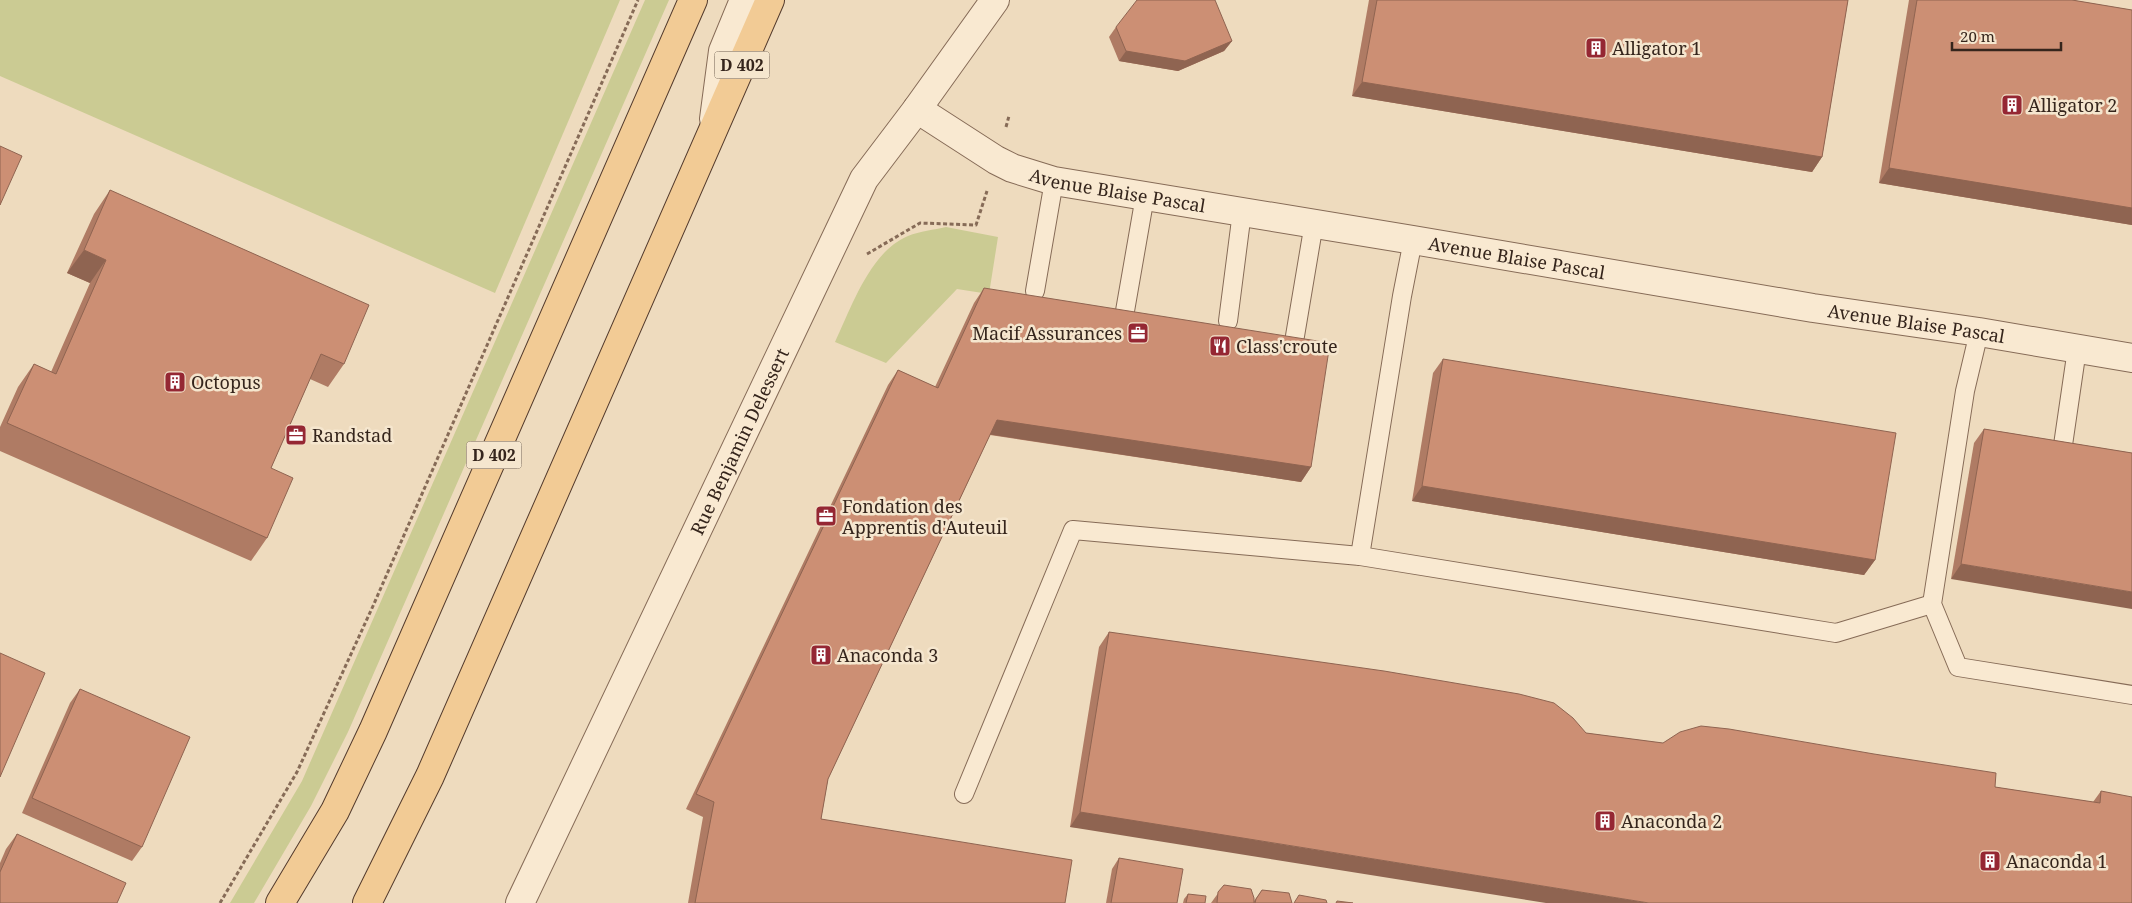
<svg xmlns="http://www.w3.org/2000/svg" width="2132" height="903" viewBox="0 0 2132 903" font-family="'Noto Serif',serif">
	<rect width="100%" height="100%" fill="#eedbbe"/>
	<g fill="#cbcb93">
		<path d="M0,0h620l-125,293 -495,-217z"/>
		<path d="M645,0h24l-321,732 -37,74 -57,97h-24l72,-122z"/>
		<path d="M946,227l52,10 -9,57 -32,-5 -71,74 -51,-21c17,-36 35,-90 73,-106 12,-5 26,-6 38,-9z"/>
	</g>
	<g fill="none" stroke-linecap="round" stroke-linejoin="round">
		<g stroke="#866b57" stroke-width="20">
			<g id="service">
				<path d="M1035,291l19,-110"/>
				<path d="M1125,311l20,-115"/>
				<path d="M1228,321l14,-109"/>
				<path d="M1979,332l-14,59 -33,213 26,63 174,28"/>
				<path d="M1295,336l19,-113"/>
				<path d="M2063,445l14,-96"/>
				<path d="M1360,556l42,-260 11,-56"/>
				<path d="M964,794l109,-264 287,26 476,77 96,-29"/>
			</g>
		</g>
		<g stroke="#866b57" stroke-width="30">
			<g id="minor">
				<path id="s1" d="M917,109l79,51 16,8 42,13 359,59 400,68 166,24 153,26"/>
				<path id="s2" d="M520,903l344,-724 53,-70 78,-109"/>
			</g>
		</g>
		<g stroke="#866b57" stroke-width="30">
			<path id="tertiary" d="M714,119l9,-68 21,-51"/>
		</g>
		<g stroke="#533a2c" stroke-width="30">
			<g id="primary">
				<path d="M280,903l55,-92 38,-80 320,-731"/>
				<path d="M367,903l63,-127 340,-776"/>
			</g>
		</g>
		<g stroke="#866b57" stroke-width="3" stroke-dasharray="4 2.5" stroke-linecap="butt">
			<path d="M1006,127l3,-11"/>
			<path d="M867,254l53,-31 56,2 11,-34"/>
			<path d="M220,903l77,-131 76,-166 265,-606"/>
		</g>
		<use href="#service" stroke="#f9e9d1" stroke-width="18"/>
		<use href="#minor" stroke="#f9e9d1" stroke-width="28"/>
		<use href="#tertiary" stroke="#f9e9d1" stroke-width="28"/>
		<use href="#primary" stroke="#f2cb95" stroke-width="28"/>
	</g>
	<g fill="#af7b64">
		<path d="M1369,0h479l-26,157 -10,15 -460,-76z"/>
		<path d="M1909,0h163l60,10v215l-253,-42z"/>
		<path d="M1116,27l116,14 -8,10 -46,20 -59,-10 -10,-24z"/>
		<path d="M110,190l234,174 -16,23 -18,-8 -39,89 -4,70 -16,23 -251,-110v-24l18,-40 16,-23 17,8 39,-89 -23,-10 27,-59z"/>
		<path d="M984,288l327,179 -10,15 -311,-47 -162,344 -7,40 244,84h-377l15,-86 -17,-8 202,-424 10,-15 37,17 39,-84z"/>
		<path d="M1443,359l432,201 -11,15 -452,-74 21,-128z"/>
		<path d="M1984,429l148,24 -181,126 23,-136z"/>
		<path d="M1109,632l477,101 409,54 98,15 8,-11 31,112 -1062,-76 29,-180z"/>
		<path d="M80,689l62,158 -10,14 -110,-48 48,-110z"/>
		<path d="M17,834l-17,69v-40l6,-14z"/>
		<path d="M1119,858l58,45h-71l6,-34z"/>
		<path d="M1224,885l30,16 8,-11 30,13h-81z"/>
		<path d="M1188,894l17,9h-22l1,-4z"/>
	</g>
	<g fill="#8f6451">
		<path d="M1232,41l-8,10 -46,20 -59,-10 7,-10z"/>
		<path d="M1362,82l460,75 -10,15 -460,-76z"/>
		<path d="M1889,168l243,40v17l-253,-42z"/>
		<path d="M84,250l22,10 -16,23 -23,-10z"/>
		<path d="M997,420l314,47 -10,15 -314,-48z"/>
		<path d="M1422,486l453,74 -11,15 -452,-74z"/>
		<path d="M1961,564l171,28v17l-181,-30z"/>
		<path d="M1080,812l569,91h-103l-476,-76z"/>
	</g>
	<g fill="#cc8f74" stroke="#8f6451">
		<path d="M1137,0h78l17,41 -47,20 -59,-10 -10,-24z"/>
		<path d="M1377,0h471l-26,157 -460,-75z"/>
		<path d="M1917,0h155l60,10v198l-243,-40z"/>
		<path d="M0,146l22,10 -22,49z"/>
		<path d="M110,190l259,115 -25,59 -23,-10 -50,114 22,10 -26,60 -260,-115 27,-59 22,10 50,-114 -22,-10z"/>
		<path d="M984,288l346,55 -19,124 -314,-47 -169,359 -7,40 251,41 -7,43h-370l19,-101 -18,-8 202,-424 40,18z"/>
		<path d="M1443,359l453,74 -21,127 -453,-74z"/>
		<path d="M1984,429l148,24v139l-171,-28z"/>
		<path d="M1109,632l275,39 135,23 35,9 19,15 13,15 77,10 17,-11 21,-6 28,3 145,25 122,19 -1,14 105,16 1,-12 31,6v106h-483l-569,-91z"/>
		<path d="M0,653l45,20 -45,104z"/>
		<path d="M80,689l110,48 -48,110 -110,-49z"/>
		<path d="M17,834l109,49 -9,20h-117v-31z"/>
		<path d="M1119,858l64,11 -6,34h-66z"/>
		<path d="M1224,885l27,4 3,9v5h-37l1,-11z"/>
		<path d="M1262,890l27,3 3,10h-37l1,-4z"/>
		<path d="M1188,894l18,2 -1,7h-19z"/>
		<path d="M1299,895l27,5 1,3h-33z"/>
		<path d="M1337,901l16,2h-17z"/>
	</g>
	<defs>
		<g id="building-square" transform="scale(1.125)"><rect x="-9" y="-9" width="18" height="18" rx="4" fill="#952733" stroke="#f5e6ce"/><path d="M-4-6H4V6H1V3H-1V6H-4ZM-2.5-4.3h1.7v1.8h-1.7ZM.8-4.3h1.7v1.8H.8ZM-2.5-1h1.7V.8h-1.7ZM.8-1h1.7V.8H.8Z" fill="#fff"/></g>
		<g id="office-square" transform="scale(1.125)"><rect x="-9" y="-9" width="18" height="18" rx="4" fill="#952733" stroke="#f5e6ce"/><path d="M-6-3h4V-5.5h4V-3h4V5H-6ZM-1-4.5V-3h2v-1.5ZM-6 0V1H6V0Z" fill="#fff"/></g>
		<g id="restaurant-square" transform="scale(1.125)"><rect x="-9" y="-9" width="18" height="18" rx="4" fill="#952733" stroke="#f5e6ce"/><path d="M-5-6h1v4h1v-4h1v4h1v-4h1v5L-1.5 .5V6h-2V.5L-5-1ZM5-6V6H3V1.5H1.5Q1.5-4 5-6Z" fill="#fff"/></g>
	</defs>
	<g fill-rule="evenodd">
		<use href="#building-square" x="1596" y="48"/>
		<use href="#building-square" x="2012" y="105"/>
		<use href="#office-square" x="1138" y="333"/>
		<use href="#restaurant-square" x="1220" y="346"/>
		<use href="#building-square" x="175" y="382"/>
		<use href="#office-square" x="296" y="435"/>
		<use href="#office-square" x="826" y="516"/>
		<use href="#building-square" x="821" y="655"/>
		<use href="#building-square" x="1605" y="821"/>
		<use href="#building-square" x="1990" y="861"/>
	</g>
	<g text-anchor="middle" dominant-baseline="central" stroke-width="5" stroke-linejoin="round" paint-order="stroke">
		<g fill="#f5e6ce" stroke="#6f5f51" stroke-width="1">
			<rect x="714.5" y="51.5" width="55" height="27" rx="4"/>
			<rect x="466.5" y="441.5" width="55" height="27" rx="4"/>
		</g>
		<g font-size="16" font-weight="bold" fill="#35251c">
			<text x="742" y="65">D 402</text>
			<text x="494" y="455">D 402</text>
		</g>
		<g font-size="18" fill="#35251c" stroke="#f5e6ce" text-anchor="start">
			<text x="1612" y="48">Alligator 1</text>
			<text x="2028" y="105">Alligator 2</text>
			<text x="1122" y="333" text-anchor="end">Macif Assurances</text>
			<text x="1236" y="346">Class'croute</text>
			<text x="191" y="382">Octopus</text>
			<text x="312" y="435">Randstad</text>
			<text x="842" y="506">Fondation des<tspan x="842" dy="21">Apprentis d'Auteuil</tspan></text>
			<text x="837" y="655">Anaconda 3</text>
			<text x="1621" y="821">Anaconda 2</text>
			<text x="2006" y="861">Anaconda 1</text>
		</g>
		<g font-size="18" fill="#35251c" stroke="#f5e6ce">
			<text stroke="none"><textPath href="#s1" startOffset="220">Avenue Blaise Pascal</textPath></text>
			<text stroke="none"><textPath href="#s1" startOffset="625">Avenue Blaise Pascal</textPath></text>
			<text stroke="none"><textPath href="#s1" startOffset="1030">Avenue Blaise Pascal</textPath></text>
			<text stroke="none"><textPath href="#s2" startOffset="511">Rue Benjamin Delessert</textPath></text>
		</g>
	</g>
	<path d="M1952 42v8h109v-8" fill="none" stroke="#35251c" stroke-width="2.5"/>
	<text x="1960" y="42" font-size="15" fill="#35251c" stroke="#f5e6ce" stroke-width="4" paint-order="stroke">20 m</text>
</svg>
